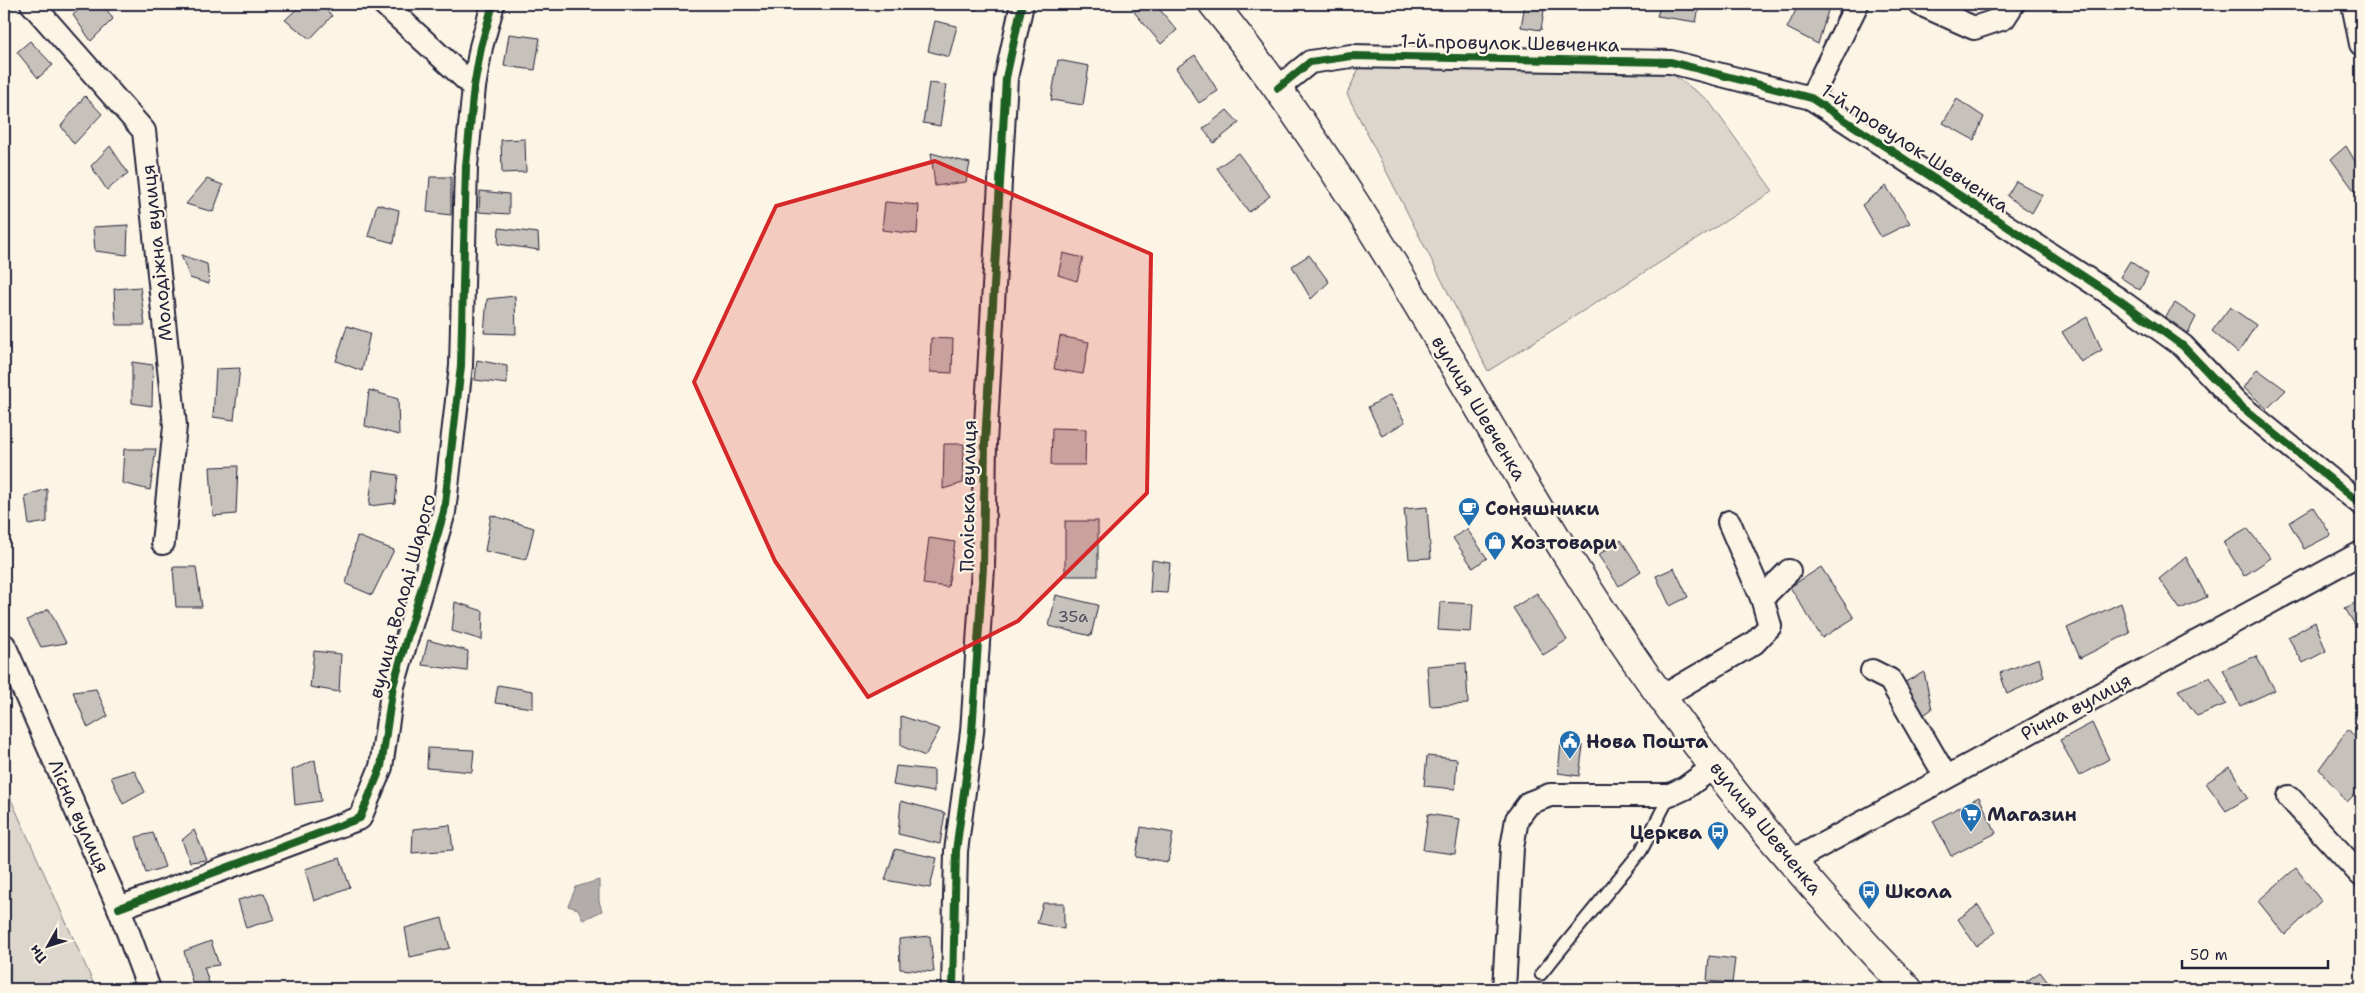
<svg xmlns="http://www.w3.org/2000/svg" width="2365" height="993" viewBox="0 0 2365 993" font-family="'Shantell Sans',sans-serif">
	<rect width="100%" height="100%" fill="#fcf5e5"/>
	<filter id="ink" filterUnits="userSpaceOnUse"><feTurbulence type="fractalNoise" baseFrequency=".02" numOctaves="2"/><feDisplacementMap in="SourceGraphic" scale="10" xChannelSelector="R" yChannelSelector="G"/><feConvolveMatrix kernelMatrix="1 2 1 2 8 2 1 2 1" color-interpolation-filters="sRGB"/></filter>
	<g filter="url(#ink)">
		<g fill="#dcd6cc" stroke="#7f7c84">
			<path d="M1360,66l308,5 40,29 65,91 -285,180 -141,-277z"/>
			<path d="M4,784l92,205h-92z"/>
		</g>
		<path fill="#b2adab" stroke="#78757e" d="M599,880v21l3,10 -19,9 -5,-11 -10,-3 8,-19z"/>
		<g fill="#c6c1bb" stroke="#22223b">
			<path d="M85,4h18l10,15 -22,22 -18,-26z"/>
			<path d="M302,4h19l11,12 -22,23 -25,-19z"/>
			<path d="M951,4h27l-2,6z"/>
			<path d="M1143,4h12l22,26 -16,14 -27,-32z"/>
			<path d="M1525,4h20l-4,26 -20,-3z"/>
			<path d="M1661,4h39l-4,18 -39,-6z"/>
			<path d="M1799,4h31l-12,40 -31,-16z"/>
			<path d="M935,21l22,5 -8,31 -21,-6z"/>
			<path d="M509,34l31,4 -5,32 -31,-4z"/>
			<path d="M30,41l23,24 -15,13 -21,-26z"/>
			<path d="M1195,55l23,36 -19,12 -23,-35z"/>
			<path d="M1058,60l31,6 -6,39 -32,-5z"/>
			<path d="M929,83l17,2 -6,41 -17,-3z"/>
			<path d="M85,96l17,18 -28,30 -13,-18z"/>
			<path d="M1957,99l27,18 -10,23 -31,-17z"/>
			<path d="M1227,110l12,13 -25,20 -11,-14z"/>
			<path d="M525,139l1,33 -24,1 -1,-33z"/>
			<path d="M110,146l18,27 -21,17 -16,-24z"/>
			<path d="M2346,146l15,25v18l-5,4 -25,-34z"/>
			<path d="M931,153l39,10 -4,19 -31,4z"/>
			<path d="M1238,153l32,43 -21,16 -32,-44z"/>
			<path d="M430,177h21v38l-24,-3z"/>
			<path d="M207,179l16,6 -10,27 -27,-8z"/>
			<path d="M2016,181l26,14 -10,18 -25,-17z"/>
			<path d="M1886,186l24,37 -29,14 -19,-32z"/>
			<path d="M480,191l29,3v20l-30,-2z"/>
			<path d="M885,202l34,3 -2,29 -35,-4z"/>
			<path d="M377,204l22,6 -5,33 -26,-7z"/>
			<path d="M128,225l-1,30 -32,-4 -2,-24z"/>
			<path d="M499,228l39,5 1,17 -41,-6z"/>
			<path d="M1063,253l20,5 -6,23 -19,-6z"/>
			<path d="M181,255l26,9 2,20 -19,-6z"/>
			<path d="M1309,255l20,27 -18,17 -19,-33z"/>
			<path d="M2130,261l18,13 -8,16 -20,-13z"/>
			<path d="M140,287l5,38h-29l-2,-36z"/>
			<path d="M515,296l1,38 -32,-1 3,-34z"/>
			<path d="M2175,303l21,14 -8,16 -23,-16z"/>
			<path d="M2230,307l26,18 -18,28 -26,-22z"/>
			<path d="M2087,317l15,33 -21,12 -19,-30z"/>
			<path d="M347,326l23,7 -8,38 -26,-10z"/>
			<path d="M1060,336l29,6 -6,32 -29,-5z"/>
			<path d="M931,338l22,1 -1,34 -22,-1z"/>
			<path d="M477,360l30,6v18l-32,-4z"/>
			<path d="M132,362l21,3 -1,41 -20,-3z"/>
			<path d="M240,368l-6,52 -21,-3 3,-48z"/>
			<path d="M2257,369l29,21 -19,19 -23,-21z"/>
			<path d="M369,390l29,9 1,36 -34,-9z"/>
			<path d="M1390,395l15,27 -23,14 -14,-29z"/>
			<path d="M1052,428l34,1 -1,36h-34z"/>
			<path d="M944,444h20l-1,39 -20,6z"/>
			<path d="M124,449h32l-6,41 -28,-7z"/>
			<path d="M238,466l-2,48 -23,2 -3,-49z"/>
			<path d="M373,471l25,4 -3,28 -26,3z"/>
			<path d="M47,489v33l-18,3 -4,-29z"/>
			<path d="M1427,507l4,51 -22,1 -5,-50z"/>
			<path d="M2313,507l18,28 -27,14 -15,-27z"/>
			<path d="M491,515l43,13 -8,32 -41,-9z"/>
			<rect x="1065" y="521" width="33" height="55"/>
			<path d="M2247,528l24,30 -27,18 -21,-34z"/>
			<path d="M1467,529l20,29 -14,10 -20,-30z"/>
			<path d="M357,536l37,14 -22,45 -26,-11z"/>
			<path d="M929,538l26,4 -7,45 -25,-3z"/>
			<path d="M1621,540l20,31 -22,15 -21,-31z"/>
			<path d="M2186,557l21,40 -27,12 -21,-30z"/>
			<path d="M1152,560l18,3 -3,30 -17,-1z"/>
			<path d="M173,567h23l6,40h-26z"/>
			<path d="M1821,567l33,51 -32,20 -32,-51z"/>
			<path d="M1674,568l14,29 -18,9 -14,-30z"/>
			<path d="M1537,593l30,47 -24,15 -30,-47z"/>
			<path d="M1056,595l42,10 -7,31 -42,-10z"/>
			<path d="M2361,600v35l-16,-27z"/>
			<path d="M455,602l28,9 -1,29 -30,-9z"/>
			<path d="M1440,602l33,2 -2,28 -33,-2z"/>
			<path d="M2121,603l9,30 -50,25 -13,-30z"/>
			<path d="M49,609l17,34 -25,4 -14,-27z"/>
			<path d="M2315,622l11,29 -23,12 -15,-26z"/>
			<path d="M428,640l40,11 -1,20 -45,-6z"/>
			<path d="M314,651l27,3 -2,38 -29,-5z"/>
			<path d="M2256,656l19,34 -35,16 -17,-36z"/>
			<path d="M2039,658l5,19 -37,17 -7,-21z"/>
			<path d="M1466,663l2,41 -38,2 -3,-40z"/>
			<path d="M1924,672l8,37 -11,8 -18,-34z"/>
			<path d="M2210,677l16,27 -29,12 -19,-26z"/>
			<path d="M498,685l35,6v17l-38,-5z"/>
			<path d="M96,689l12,27 -20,12 -15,-36z"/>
			<path d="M901,716l39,13 -15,27 -24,-10z"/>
			<path d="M2092,723l17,36 -30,17 -19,-36z"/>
			<path d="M2348,729l13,15v44l-14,14 -28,-33z"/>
			<path d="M1561,743l22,3 -4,30 -21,-3z"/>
			<path d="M428,748l46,2 -2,22 -45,-4z"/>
			<path d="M1427,756l30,3 -2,30 -31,-3z"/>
			<path d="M315,760l6,41 -26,4 -3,-35z"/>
			<path d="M896,766l38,4v22l-41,-7z"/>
			<path d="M2230,767l18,31 -22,13 -20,-28z"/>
			<path d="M134,770l11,22 -22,12 -12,-27z"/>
			<path d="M1979,797l17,36 -45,23 -18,-35z"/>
			<path d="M901,801l44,12 -5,31 -42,-10z"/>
			<path d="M1428,814l32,5 -5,35 -32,-4z"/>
			<path d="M450,825l3,25 -41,3 1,-24z"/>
			<path d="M1141,827l32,6 -5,29 -32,-5z"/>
			<path d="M194,830l13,30 -17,2 -8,-22z"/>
			<path d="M153,833l12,34 -19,6 -10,-36z"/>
			<path d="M895,849l42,9 -7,30 -45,-8z"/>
			<path d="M340,858l10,29 -36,14 -9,-32z"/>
			<path d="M2296,868l25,33 -36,34 -27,-34z"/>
			<path d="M264,893l11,26 -29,9 -8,-28z"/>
			<path d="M1043,903h21v26l-27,-6z"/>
			<path d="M1978,905l18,27 -20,14 -18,-27z"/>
			<path d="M442,918l8,30 -40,9 -5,-29z"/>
			<path d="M930,936l4,36 -34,-3 -1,-30z"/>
			<path d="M211,941l8,24 -15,2 7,22h-17l-10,-38z"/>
			<path d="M1709,956l26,3 -3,24 -25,-2z"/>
			<path d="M2040,972l13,17h-33l-2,-2z"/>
		</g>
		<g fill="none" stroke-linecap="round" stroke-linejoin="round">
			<g stroke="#22223b" stroke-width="15">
				<path id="service" d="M1541,974l100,-123 29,-56"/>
			</g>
			<g stroke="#22223b" stroke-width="26">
				<g id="minor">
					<path d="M32,4l112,127 31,295 -12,117"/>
					<path d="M384,4l90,83"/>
					<path d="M1920,4l54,24 30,-10 9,-14"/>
					<path d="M2353,4l8,40"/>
					<path d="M1278,88l32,-26 41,-6 320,6 140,36 307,201 65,47 54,57 124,101"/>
					<path d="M1811,98l46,-94"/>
					<path d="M1762,598l27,-27"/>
					<path d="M4,645l115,263 30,81"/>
					<path d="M1872,671l18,9 56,97"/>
					<path d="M1662,697l92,-54 16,-17 -8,-28 -33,-76"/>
					<path d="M2289,797l72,78"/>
					<path d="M1792,861l569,-308"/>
					<path d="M119,908l241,-90 21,-51 12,-81 51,-174 17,-146 5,-200 8,-79 7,-40 12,-43"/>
					<path d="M953,989l3,-138 16,-119 11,-164 2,-125 21,-365 16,-74"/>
					<path d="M1504,989l8,-141 5,-29 12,-16 21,-8h120l15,-7 30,-22"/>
				</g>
			</g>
			<g stroke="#22223b" stroke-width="31">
				<path id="primary" d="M1213,4c139,171 242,369 357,556 95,155 212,299 338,429"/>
			</g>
			<use href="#service" stroke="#fcf5e5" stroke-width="11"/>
			<use href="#minor" stroke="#fcf5e5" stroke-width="22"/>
			<use href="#primary" stroke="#fcf5e5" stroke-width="28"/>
			<g stroke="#fcf5e5" stroke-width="11">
				<g id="cycleway">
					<path d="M1278,88l32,-26 41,-6 320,6 140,36 307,201 65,47 54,57 124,101"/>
					<path d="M119,908l241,-90 21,-51 12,-81 51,-174 17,-146 5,-200 8,-79 7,-40 12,-43"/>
					<path d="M953,989l3,-138 16,-119 11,-164 2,-125 21,-365 16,-74"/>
				</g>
			</g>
			<use href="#cycleway" stroke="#1b5e20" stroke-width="8"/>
		</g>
	</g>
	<path fill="#d62828" fill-opacity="0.2" stroke="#d62828" stroke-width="4" stroke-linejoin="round" d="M935,161l216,93 -4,239 -129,128 -150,76 -93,-136 -81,-179 82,-176z"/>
	<defs>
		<g id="cafe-pin" transform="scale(1.125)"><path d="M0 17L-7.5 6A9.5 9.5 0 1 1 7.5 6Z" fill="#1f6fb2" stroke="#fcf5e5"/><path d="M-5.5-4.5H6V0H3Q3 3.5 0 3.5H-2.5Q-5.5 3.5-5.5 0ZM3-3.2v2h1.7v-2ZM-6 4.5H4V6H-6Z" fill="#fff"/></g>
		<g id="shop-pin" transform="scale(1.125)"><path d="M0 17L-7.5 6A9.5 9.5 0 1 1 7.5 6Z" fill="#1f6fb2" stroke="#fcf5e5"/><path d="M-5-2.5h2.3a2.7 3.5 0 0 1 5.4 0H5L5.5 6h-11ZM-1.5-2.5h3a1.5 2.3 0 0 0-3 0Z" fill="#fff"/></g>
		<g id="civic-pin" transform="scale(1.125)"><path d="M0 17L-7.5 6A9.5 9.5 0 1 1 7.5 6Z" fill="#1f6fb2" stroke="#fcf5e5"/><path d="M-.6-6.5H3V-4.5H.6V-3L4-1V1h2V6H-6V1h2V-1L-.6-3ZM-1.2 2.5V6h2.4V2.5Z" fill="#fff"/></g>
		<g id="supermarket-pin" transform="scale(1.125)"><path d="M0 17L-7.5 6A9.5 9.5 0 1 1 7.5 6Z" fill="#1f6fb2" stroke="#fcf5e5"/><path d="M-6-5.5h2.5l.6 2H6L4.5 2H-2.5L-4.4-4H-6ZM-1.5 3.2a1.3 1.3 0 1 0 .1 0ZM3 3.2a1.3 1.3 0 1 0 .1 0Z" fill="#fff"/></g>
		<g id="bus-pin" transform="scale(1.125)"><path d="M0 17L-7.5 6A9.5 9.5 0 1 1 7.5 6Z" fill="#1f6fb2" stroke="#fcf5e5"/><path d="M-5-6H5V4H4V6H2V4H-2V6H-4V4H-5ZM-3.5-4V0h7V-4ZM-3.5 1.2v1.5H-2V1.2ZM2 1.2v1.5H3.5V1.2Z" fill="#fff"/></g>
	</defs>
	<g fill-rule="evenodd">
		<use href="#cafe-pin" x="1469" y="508"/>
		<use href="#shop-pin" x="1495" y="542"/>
		<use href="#civic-pin" x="1570" y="741"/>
		<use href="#supermarket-pin" x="1971" y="814"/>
		<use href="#bus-pin" x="1718" y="832"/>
		<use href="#bus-pin" x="1869" y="891"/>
	</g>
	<g text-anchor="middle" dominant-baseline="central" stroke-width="4.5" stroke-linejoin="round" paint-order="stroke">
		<g font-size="16" fill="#4b4a5b">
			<text x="1073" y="616">35а</text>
		</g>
		<g font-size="19" fill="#22223b" stroke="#fcf5e5">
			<text transform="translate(1510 43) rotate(1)">1-й провулок Шевченка</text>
			<text transform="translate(1915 148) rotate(33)">1-й провулок Шевченка</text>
			<text transform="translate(157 253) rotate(-96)">Молодіжна вулиця</text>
			<text transform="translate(1479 408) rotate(59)">вулиця Шевченка</text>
			<text transform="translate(968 496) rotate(-89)">Поліська вулиця</text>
			<text transform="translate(402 596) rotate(-75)">вулиця Володі Шарого</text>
			<text transform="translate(2076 707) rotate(-28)">Річна вулиця</text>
			<text transform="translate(79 816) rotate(66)">Лісна вулиця</text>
			<text transform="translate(1766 828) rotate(51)">вулиця Шевченка</text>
		</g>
		<g font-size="19" font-weight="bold" fill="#22223b" stroke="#fcf5e5" text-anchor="start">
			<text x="1485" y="508">Соняшники</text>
			<text x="1511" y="542">Хозтовари</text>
			<text x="1586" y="741">Нова Пошта</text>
			<text x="1987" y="814">Магазин</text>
			<text x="1702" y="832" text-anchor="end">Церква</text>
			<text x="1885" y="891">Школа</text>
		</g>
	</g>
	<rect width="2365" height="993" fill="none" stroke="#fcf5e5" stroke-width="20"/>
	<rect x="10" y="10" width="2345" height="973" fill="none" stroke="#22223b" stroke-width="2" filter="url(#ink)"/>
	<g transform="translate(48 946) rotate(231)" stroke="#fcf5e5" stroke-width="4" paint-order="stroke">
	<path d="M0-4L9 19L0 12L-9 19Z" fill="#22223b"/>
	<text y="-8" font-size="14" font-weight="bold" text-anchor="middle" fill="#22223b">Пн</text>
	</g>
	<path d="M2182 960v8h146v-8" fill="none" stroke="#22223b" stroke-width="2.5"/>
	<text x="2190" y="960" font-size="15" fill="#22223b" stroke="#fcf5e5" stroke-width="4" paint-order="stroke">50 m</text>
</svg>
